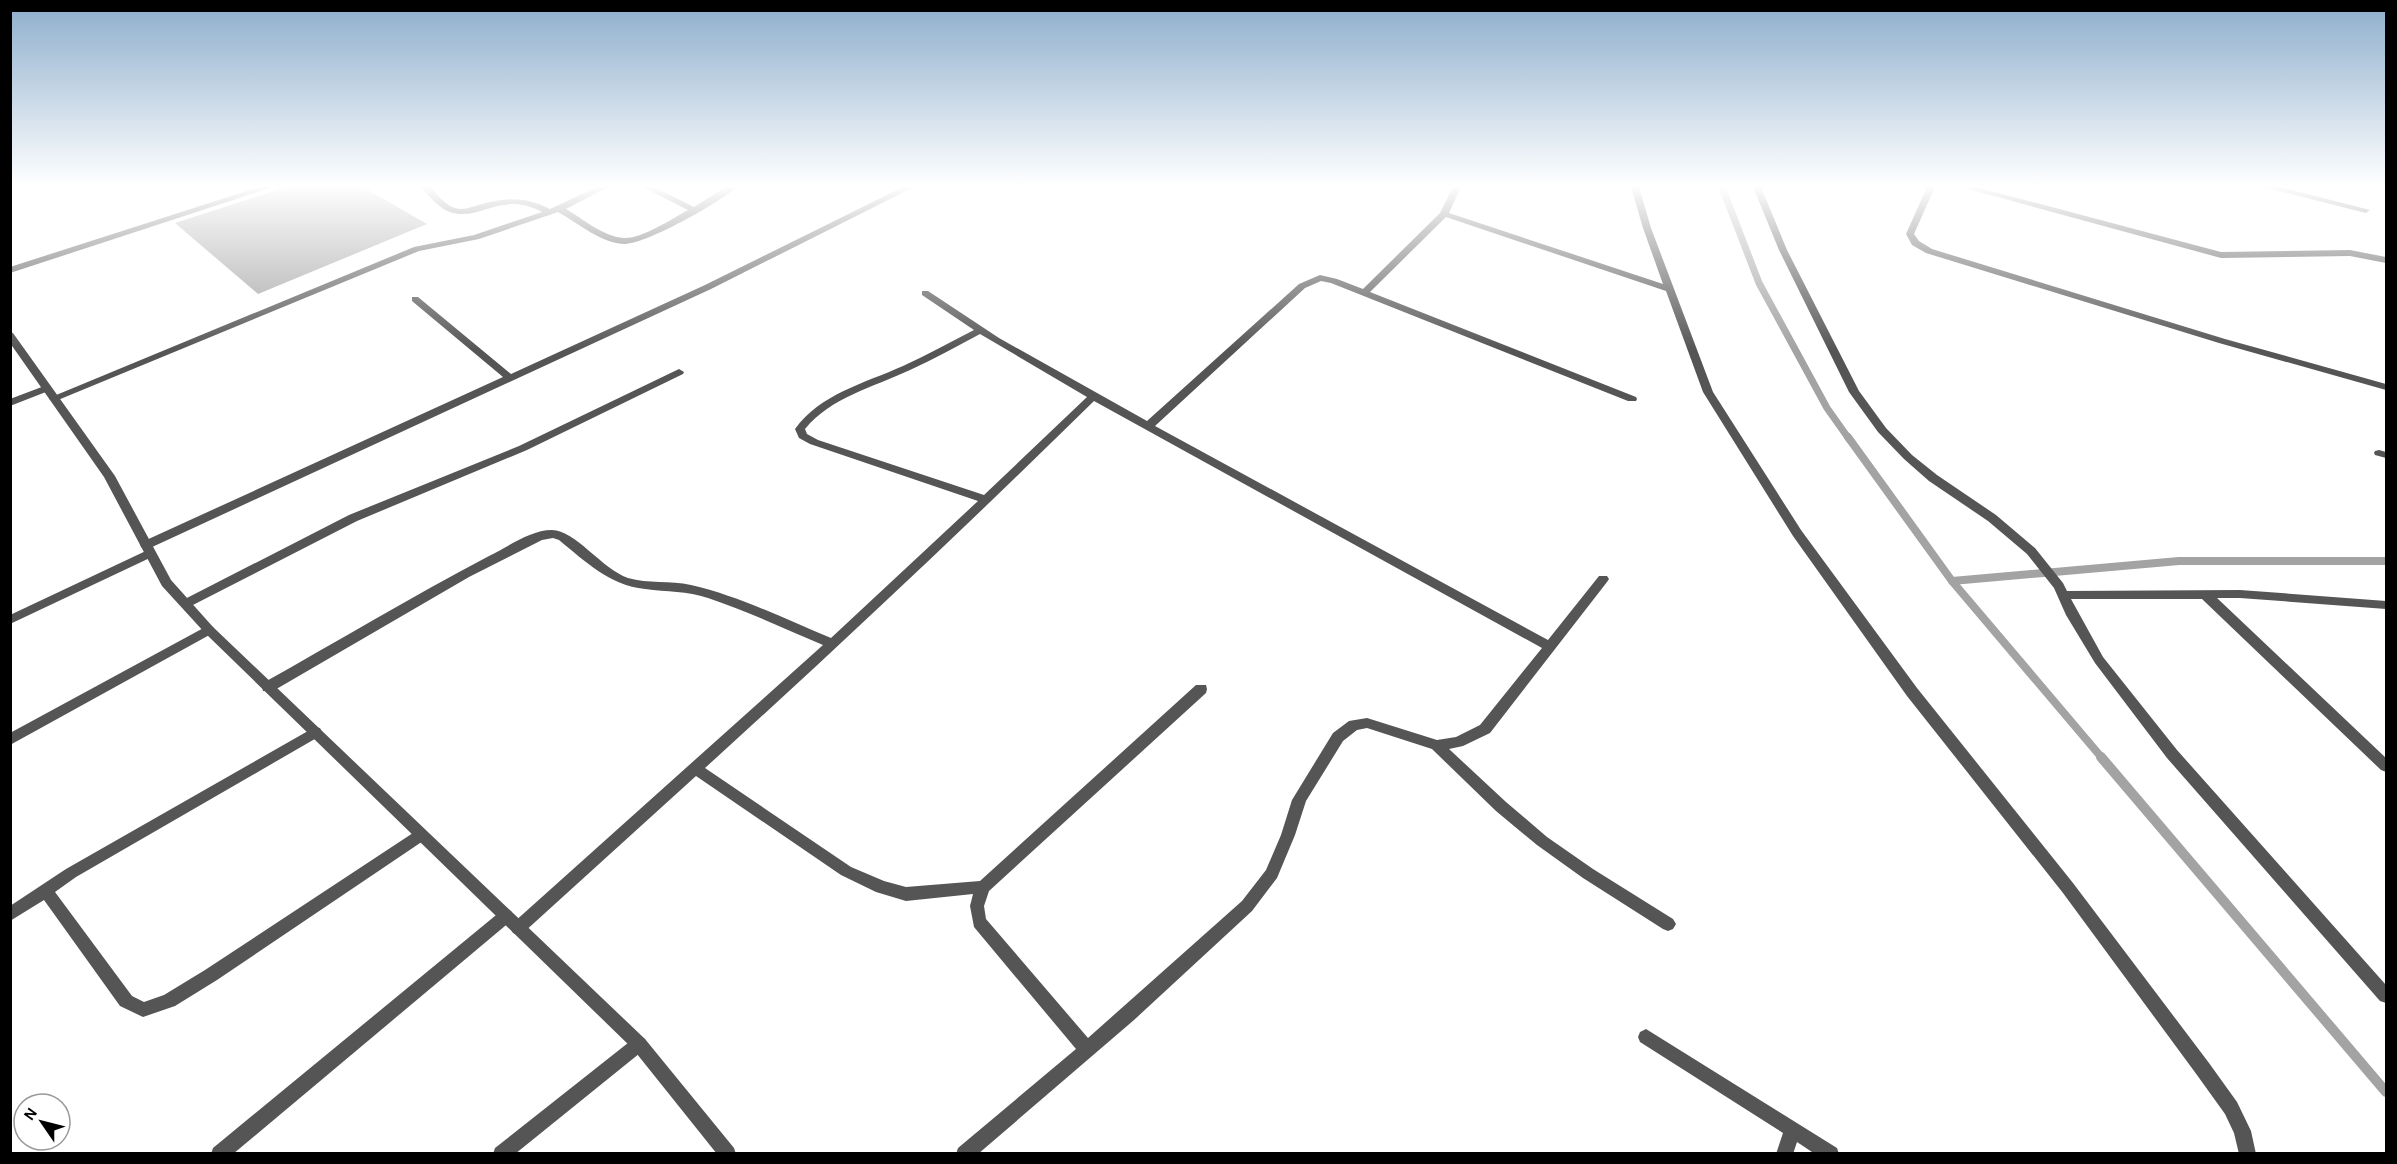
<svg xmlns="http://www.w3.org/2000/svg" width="2397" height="1164" viewBox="0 0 2397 1164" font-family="'Alegreya Sans',sans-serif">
	<rect width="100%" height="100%" fill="#fff"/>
	<path fill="#a3a3a3" d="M286,187h77l64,37 -169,70 -83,-71z"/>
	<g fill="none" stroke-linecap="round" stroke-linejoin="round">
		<path stroke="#a3a3a3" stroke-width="7" d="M1722,187l37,96 68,125 22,31"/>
		<g stroke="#a3a3a3" stroke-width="8">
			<path d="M1848,437l104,144 150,177"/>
			<path d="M1952,581l227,-20h207"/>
		</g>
		<path stroke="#a3a3a3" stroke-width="10" d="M2101,757l285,335"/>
		<g fill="#555" fill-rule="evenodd">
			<path d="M259,187h14l-263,86v-6z"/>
			<path d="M421,187h9c7,7 16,19 25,21 9,3 19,-2 27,-4 25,-7 45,-7 68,5l47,-22h11l-42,22c17,10 38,28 58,29 17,1 48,-19 64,-28l-45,-23h11l40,20 32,-20h11c-18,16 -89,56 -112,57 -23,0 -47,-21 -67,-32l-79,27 -60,12 -361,149h-8l-1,-2 365,-151 60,-12 68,-23c-42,-22 -62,10 -92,0 -10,-3 -22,-17 -29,-25z"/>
			<path d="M903,187h11l-203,102 -561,259h-8l-2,-3 2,-3 361,-165 -91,-76v-4h6l93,77 194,-89z"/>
			<path d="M1453,187h8l-12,26 214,71 -20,-56 -12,-41h8l12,41 62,164 88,138 116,158 156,195 136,180 28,39 14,29 5,23h-17l-5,-21 -9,-19 -28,-39 -134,-182 -156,-197 -114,-160 -90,-144 -37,-101 -220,-74 -76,75 266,105 1,2 -1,2h-8l-297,-118 -10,-2 -16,7 -150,138 393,214 51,-64h8l2,3 -2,3 -117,151 -27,13 -14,3 57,53 41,35 46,32 80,50 3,5 -3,5 -5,2 -5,-2 -80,-51 -46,-33 -41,-34 -64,-62 -65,-21 -10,2 -14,11 -37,60 -11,34 -18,43 -25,33 -118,109 -156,134h-22l2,-6 118,-99 -102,-122 -4,-21 3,-12 -67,7 -30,-9 -35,-17 -145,-99 -173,157 -5,2 -5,-2 -3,-5 3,-5 310,-278c-38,-16 -76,-34 -115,-47 -21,-7 -41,-6 -63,-9 -36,-4 -59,-27 -86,-49l-6,-2 -11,2 -73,37 -196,114h-10l-1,-4 1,-4c75,-42 150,-87 226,-127 19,-9 41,-26 63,-26 23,0 50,39 76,48 20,6 42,2 63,7 48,11 94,34 140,53l147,-137 -168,-57 -11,-6 -4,-9c25,-35 70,-46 108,-63 24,-11 47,-24 71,-36l-52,-35v-4h6l71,47 148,83 152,-137 21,-9 17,4 26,10 77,-76zM980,334l107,63 -103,98 -166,-55 -11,-6 -2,-5c26,-32 69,-42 105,-59 24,-11 47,-24 70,-36zM1094,401l448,247 -62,77 -24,12 -19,3 -70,-22 -18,3 -16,12 -41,67 -11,35 -15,35 -24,31 -154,137 -102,-119 -2,-13 5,-15 217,-198 1,-4 -1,-4h-10l-216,196 -74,6 -22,-6 -33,-14 -146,-99c132,-120 262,-242 389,-367z"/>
			<path d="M1753,187h8l26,63 72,141 27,37 26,27 25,20 59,40 39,33 28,35 4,8 173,-1 146,11v8l-146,-11h-23l169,160v14l-5,-2 -179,-171h-131l32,58 74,93 209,235v18l-6,-2 -213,-243 -72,-95 -29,-48 -12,-27 -27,-34 -39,-33 -59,-40 -25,-22 -26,-27 -29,-40 -70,-142z"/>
			<path d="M1927,187h8l-21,47 5,7 13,8 293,90 161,45v6l-167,-47 -293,-90 -14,-8 -6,-11z"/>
			<path d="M1961,187h15l245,65 129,-2 36,7v6l-36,-7 -129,2z"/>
			<path d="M2263,187h17l90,23 -4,3z"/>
			<path d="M679,369l5,3 -1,2 -156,76 -170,71 -168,86 -4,1 -6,-4 2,-3 168,-86 170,-69z"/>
			<path d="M47,385l4,1v4l-41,16v-7z"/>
			<path d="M2379,450l7,2v6l-11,-3 -1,-2 1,-2z"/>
			<path d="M150,549l4,1 2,3 -2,3 -144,68v-9z"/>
			<path d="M209,625l4,2 2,3 -2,3 -203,112v-12z"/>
			<path d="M315,727l5,1 2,4 -2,4 -244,141 -21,15 77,104 12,6 20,-7 41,-25 211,-139 5,-2 5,2 2,4 -2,4 -209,141 -42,26 -32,11 -23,-11 -76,-106 -34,21v-15l56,-37z"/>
			<path d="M506,909l5,2 3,5 -3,5 -278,233h-22l2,-6 288,-237z"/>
			<path d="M1646,1029l191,119 2,6h-24l-18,-12 -4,12h-17l7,-21 -143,-91 -2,-5 2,-5z"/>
			<path d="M639,1036l6,3 2,5 -2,5 -130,105h-22l2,-6 138,-109z"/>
		</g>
		<path fill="#555" fill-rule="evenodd" d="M10,332l3,1 102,143 56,104 42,47 432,412 89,109 2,6h-19l-84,-105 -428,-416 -43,-47 -58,-109 -94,-134z"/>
	</g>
	<linearGradient id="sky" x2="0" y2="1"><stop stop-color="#8cadcc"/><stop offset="0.53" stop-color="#fff"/><stop offset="1" stop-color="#fff" stop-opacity="0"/></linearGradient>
	<rect width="2397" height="350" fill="url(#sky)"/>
	<rect width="2397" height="1164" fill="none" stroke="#000000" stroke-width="24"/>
	<g transform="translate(42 1122) rotate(305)"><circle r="28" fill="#ffffff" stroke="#999999" stroke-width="1.5"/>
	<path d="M0-4.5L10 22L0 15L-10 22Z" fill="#000000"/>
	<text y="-9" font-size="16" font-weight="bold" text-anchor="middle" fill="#000000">N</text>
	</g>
</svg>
